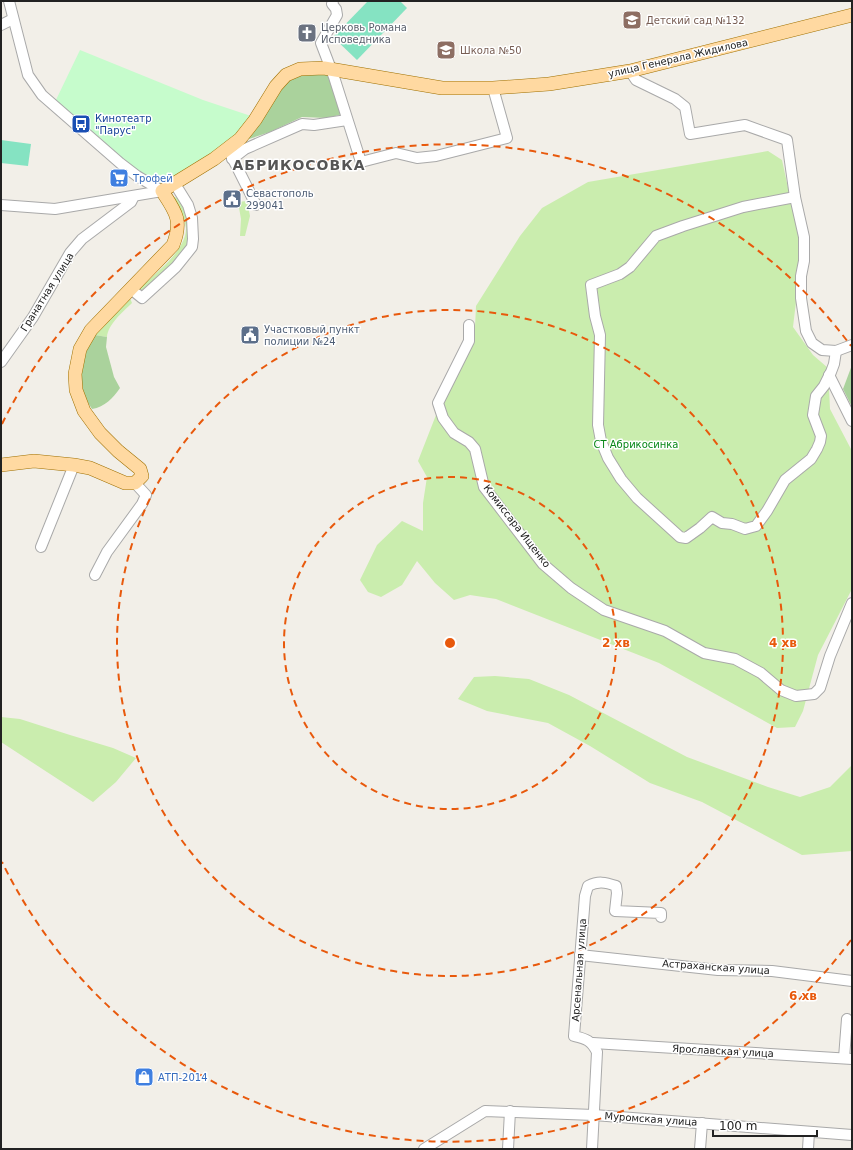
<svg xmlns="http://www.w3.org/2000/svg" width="853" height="1150" viewBox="0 0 853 1150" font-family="'DejaVu Sans',sans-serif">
	<rect width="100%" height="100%" fill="#f2efe8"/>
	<g fill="#caedae">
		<path d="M768,151l14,9 20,92 -9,75 20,28 15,13 2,41 22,42v138l-34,66 -15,56 -8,16 -18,1 -118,-65 -163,-64 -26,-4 -16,5 -19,-17 -18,-22 -15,24 -21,12 -13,-5 -8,-12 17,-35 25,-24 21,10v-28l4,-26 -9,-16 38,-97 19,-37 1,-21 44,-70 22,-28 46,-26z"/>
		<path d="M172,197l8,1 8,14v36l-45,45 -3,-2c0,-6 5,-8 9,-11 13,-12 38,-33 37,-52 -1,-10 -9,-22 -14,-31z"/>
		<path d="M247,201l3,15 -5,20h-5l1,-17 -3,-17z"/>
		<path d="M130,298l2,5c-9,9 -24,21 -25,34l-12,-2z"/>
		<path d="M495,676l34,3 40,16 118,62 81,30 32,10 30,-10 22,-22v86l-50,4 -100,-53 -52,-19 -60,-37 -42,-23 -61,-12 -29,-12 16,-22z"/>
		<path d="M1,717l19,2 50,16 43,13 23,10 -20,24 -23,20 -92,-60z"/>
	</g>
	<g fill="#aad29c">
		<path d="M309,70l22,6 12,38 -16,4 -25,-1 -32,15 -21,7 -2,-4 34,-52z"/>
		<path d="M95,335l12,2 -1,10 8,30 6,11c-7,10 -15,19 -28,21 -10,-13 -13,-32 -9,-48 2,-9 8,-18 12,-26z"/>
		<path d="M852,365v42l-9,-18z"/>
	</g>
	<path fill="#c6fccc" d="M80,50l123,50 48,16 -14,17 -9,8 -17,13 -46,28 -7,1 -9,-2 -57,-47c-3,-12 -28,-23 -38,-30z"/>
	<g fill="#85e3c2">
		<path d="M368,1h32l7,7 -50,52 -24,-23z"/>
		<path d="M1,140l30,4 -3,22 -27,-3z"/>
	</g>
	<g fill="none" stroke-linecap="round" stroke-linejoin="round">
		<g stroke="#a9a9a9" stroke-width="12">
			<g id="minor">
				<path d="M9,1l19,74 14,20 78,68 17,13 25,15"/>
				<path d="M333,1l-1,3 4,5 1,6 -16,28 13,34 27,85 35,-9 21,5 19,-2 71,-18 -14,-50"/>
				<path d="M1,25l12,-6"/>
				<path d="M630,71l6,9 39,19 10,8 5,27 55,-9 42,15 8,57 9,40v24l-3,15v22l5,33 6,12 10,7 14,1 16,-6"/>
				<path d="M230,153l26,52"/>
				<path d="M232,159l13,-10 57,-25 12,1 33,-5"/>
				<path d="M795,197l-52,10 -60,19 -27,10 -26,31 -10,7 -29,11 4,31 5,19 -2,90 3,16 7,17 13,21 16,19 43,39 6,1 14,-10 12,-11 10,6 10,1 13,5 11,-3 11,-15 18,-31 26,-21 6,-10 3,-7 1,-6 -8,-21 3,-19 8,-10 7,-14 3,-8 2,-13"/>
				<path d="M1,205l54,4 107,-18"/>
				<path d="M131,289l11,9 34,-31 16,-20 1,-8 -1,-21 -4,-13 -13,-21"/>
				<path d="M469,325v16l-31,62 5,15 11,15 15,9 6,7 9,38 59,77 28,24 33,22 61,21 39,22 31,6 26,14 20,17 15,6 18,-2 6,-6 10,-32 22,-53"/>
				<path d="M1,362l32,-45 37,-64 12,-14 49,-37 3,-6"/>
				<path d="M829,375l23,46"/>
				<path d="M41,547l33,-82"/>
				<path d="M95,575l12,-23 35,-48 4,-9 -11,-12"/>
				<path d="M580,955l138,15 54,1 80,10"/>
				<path d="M593,1043l259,16"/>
				<path d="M844,1058l3,-39"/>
				<path d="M424,1149l61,-38 109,4 258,20"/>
				<path d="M508,1149l2,-38"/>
				<path d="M592,1149l5,-97c-6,-12 -11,-13 -23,-16l11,-140 3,-10c10,-5 17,-4 28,0l1,7 -2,18 46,2v4"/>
				<path d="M700,1149l2,-26"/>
				<path d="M808,1149l1,-17"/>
			</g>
		</g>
		<g stroke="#9f7000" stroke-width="14">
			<path id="major" d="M1,465l33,-4 40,4 16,3 35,15h10l7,-7 -2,-7 -22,-18 -18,-18 -16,-22 -8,-21 -1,-16 5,-25 11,-19 82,-85c10,-25 2,-34 -11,-54l52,-32 26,-20 15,-19 21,-34 10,-11 14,-6 24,-1 118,20h51l56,-4 81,-13 222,-56"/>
		</g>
		<use href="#minor" stroke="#fff" stroke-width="10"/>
		<use href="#major" stroke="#ffd9a1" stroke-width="13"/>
	</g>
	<g fill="none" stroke="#e8590c" stroke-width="2" stroke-dasharray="7 5">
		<circle cx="450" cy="643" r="166"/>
		<circle cx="450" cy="643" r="333"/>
		<path d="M851 940A499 499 0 0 1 2 862M2 424A499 499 0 0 1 851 346"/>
	</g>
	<defs>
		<g id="school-square" transform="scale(1)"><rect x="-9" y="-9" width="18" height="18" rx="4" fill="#8d6e63" stroke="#fff"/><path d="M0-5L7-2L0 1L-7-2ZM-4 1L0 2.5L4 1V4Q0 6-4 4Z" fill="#fff"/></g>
		<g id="church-square" transform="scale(1)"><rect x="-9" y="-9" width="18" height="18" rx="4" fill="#6b7280" stroke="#fff"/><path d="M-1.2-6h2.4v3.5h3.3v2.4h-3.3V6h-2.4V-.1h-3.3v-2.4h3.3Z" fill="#fff"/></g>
		<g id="bus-square" transform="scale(1)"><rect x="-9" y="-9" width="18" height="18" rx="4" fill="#1a4fb4" stroke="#fff"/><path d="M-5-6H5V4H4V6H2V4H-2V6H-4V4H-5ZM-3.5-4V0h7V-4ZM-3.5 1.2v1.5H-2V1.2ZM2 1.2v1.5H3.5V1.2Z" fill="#fff"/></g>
		<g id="supermarket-square" transform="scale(1)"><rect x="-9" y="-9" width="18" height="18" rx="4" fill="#3f7fe0" stroke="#fff"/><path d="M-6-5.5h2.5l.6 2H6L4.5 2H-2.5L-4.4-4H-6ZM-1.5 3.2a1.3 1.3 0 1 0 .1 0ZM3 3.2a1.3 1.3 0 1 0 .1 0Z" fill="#fff"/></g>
		<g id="civic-square" transform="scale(1)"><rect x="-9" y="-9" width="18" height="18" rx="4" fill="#5c6f8a" stroke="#fff"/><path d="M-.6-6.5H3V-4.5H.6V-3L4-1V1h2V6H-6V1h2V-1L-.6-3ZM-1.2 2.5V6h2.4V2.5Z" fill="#fff"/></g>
		<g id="shop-square" transform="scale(1)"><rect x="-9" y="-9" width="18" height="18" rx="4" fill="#3f7fe0" stroke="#fff"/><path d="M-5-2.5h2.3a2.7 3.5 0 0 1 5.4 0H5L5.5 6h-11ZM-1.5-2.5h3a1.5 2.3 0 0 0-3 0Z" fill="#fff"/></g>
	</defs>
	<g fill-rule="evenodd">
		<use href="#school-square" x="632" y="20"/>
		<use href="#church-square" x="307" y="33"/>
		<use href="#school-square" x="446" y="50"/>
		<use href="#bus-square" x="81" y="124"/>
		<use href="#supermarket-square" x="119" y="178"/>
		<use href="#civic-square" x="232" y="199"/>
		<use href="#civic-square" x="250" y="335"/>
		<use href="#shop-square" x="144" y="1077"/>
	</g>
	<g text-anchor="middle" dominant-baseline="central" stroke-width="3" stroke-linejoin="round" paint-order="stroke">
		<g font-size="10" fill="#785e54" stroke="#fff" text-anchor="start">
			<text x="646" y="20">Детский сад №132</text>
			<text x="460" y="50">Школа №50</text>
		</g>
		<g font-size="10" fill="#5b616d" stroke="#fff" text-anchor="start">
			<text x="321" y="27">Церковь Романа<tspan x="321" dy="12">Исповедника</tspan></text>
		</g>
		<g font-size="10" fill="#222" stroke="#fff">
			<text transform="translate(678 58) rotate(-13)">улица Генерала Жидилова</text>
			<text transform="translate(47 292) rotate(-58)">Гранатная улица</text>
			<text transform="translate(517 526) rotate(52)">Комиссара Ищенко</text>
			<text transform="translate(716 967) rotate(4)">Астраханская улица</text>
			<text transform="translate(579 970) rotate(-86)">Арсенальная улица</text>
			<text transform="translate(723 1051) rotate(3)">Ярославская улица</text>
			<text transform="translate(651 1119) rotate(4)">Муромская улица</text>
		</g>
		<g font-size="10" fill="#164399" stroke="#fff" text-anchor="start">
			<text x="95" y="118">Кинотеатр<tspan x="95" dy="12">"Парус"</tspan></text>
		</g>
		<g font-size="10" fill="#366cbe" stroke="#fff" text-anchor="start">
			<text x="133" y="178">Трофей</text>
			<text x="158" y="1077">АТП-2014</text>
		</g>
		<g font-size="10" fill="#4e5e75" stroke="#fff" text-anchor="start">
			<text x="246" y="193">Севастополь<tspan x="246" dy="12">299041</tspan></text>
			<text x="264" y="329">Участковый пункт<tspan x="264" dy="12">полиции №24</tspan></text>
		</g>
		<g font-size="10" fill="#088717" stroke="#fff">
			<text x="636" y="444">СТ Абрикосинка</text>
		</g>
		<g font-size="14" font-weight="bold" letter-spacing="1" fill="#555" stroke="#fff">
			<text x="299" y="165">АБРИКОСОВКА</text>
		</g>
	</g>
	<circle cx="450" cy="643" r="6" fill="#e8590c" stroke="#fff" stroke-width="2"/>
	<g font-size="12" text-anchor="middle" font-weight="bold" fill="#e8590c" stroke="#fff" stroke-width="3" stroke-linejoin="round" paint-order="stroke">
		<text x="616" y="647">2 хв</text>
		<text x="783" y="647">4 хв</text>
		<text x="803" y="1000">6 хв</text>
	</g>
	<rect width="853" height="1150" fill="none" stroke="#222222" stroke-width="4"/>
	<path d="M713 1130v6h104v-6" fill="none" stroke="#222222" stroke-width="2"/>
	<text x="719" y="1130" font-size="12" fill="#222222" stroke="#ffffff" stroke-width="3" paint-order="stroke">100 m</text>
</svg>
